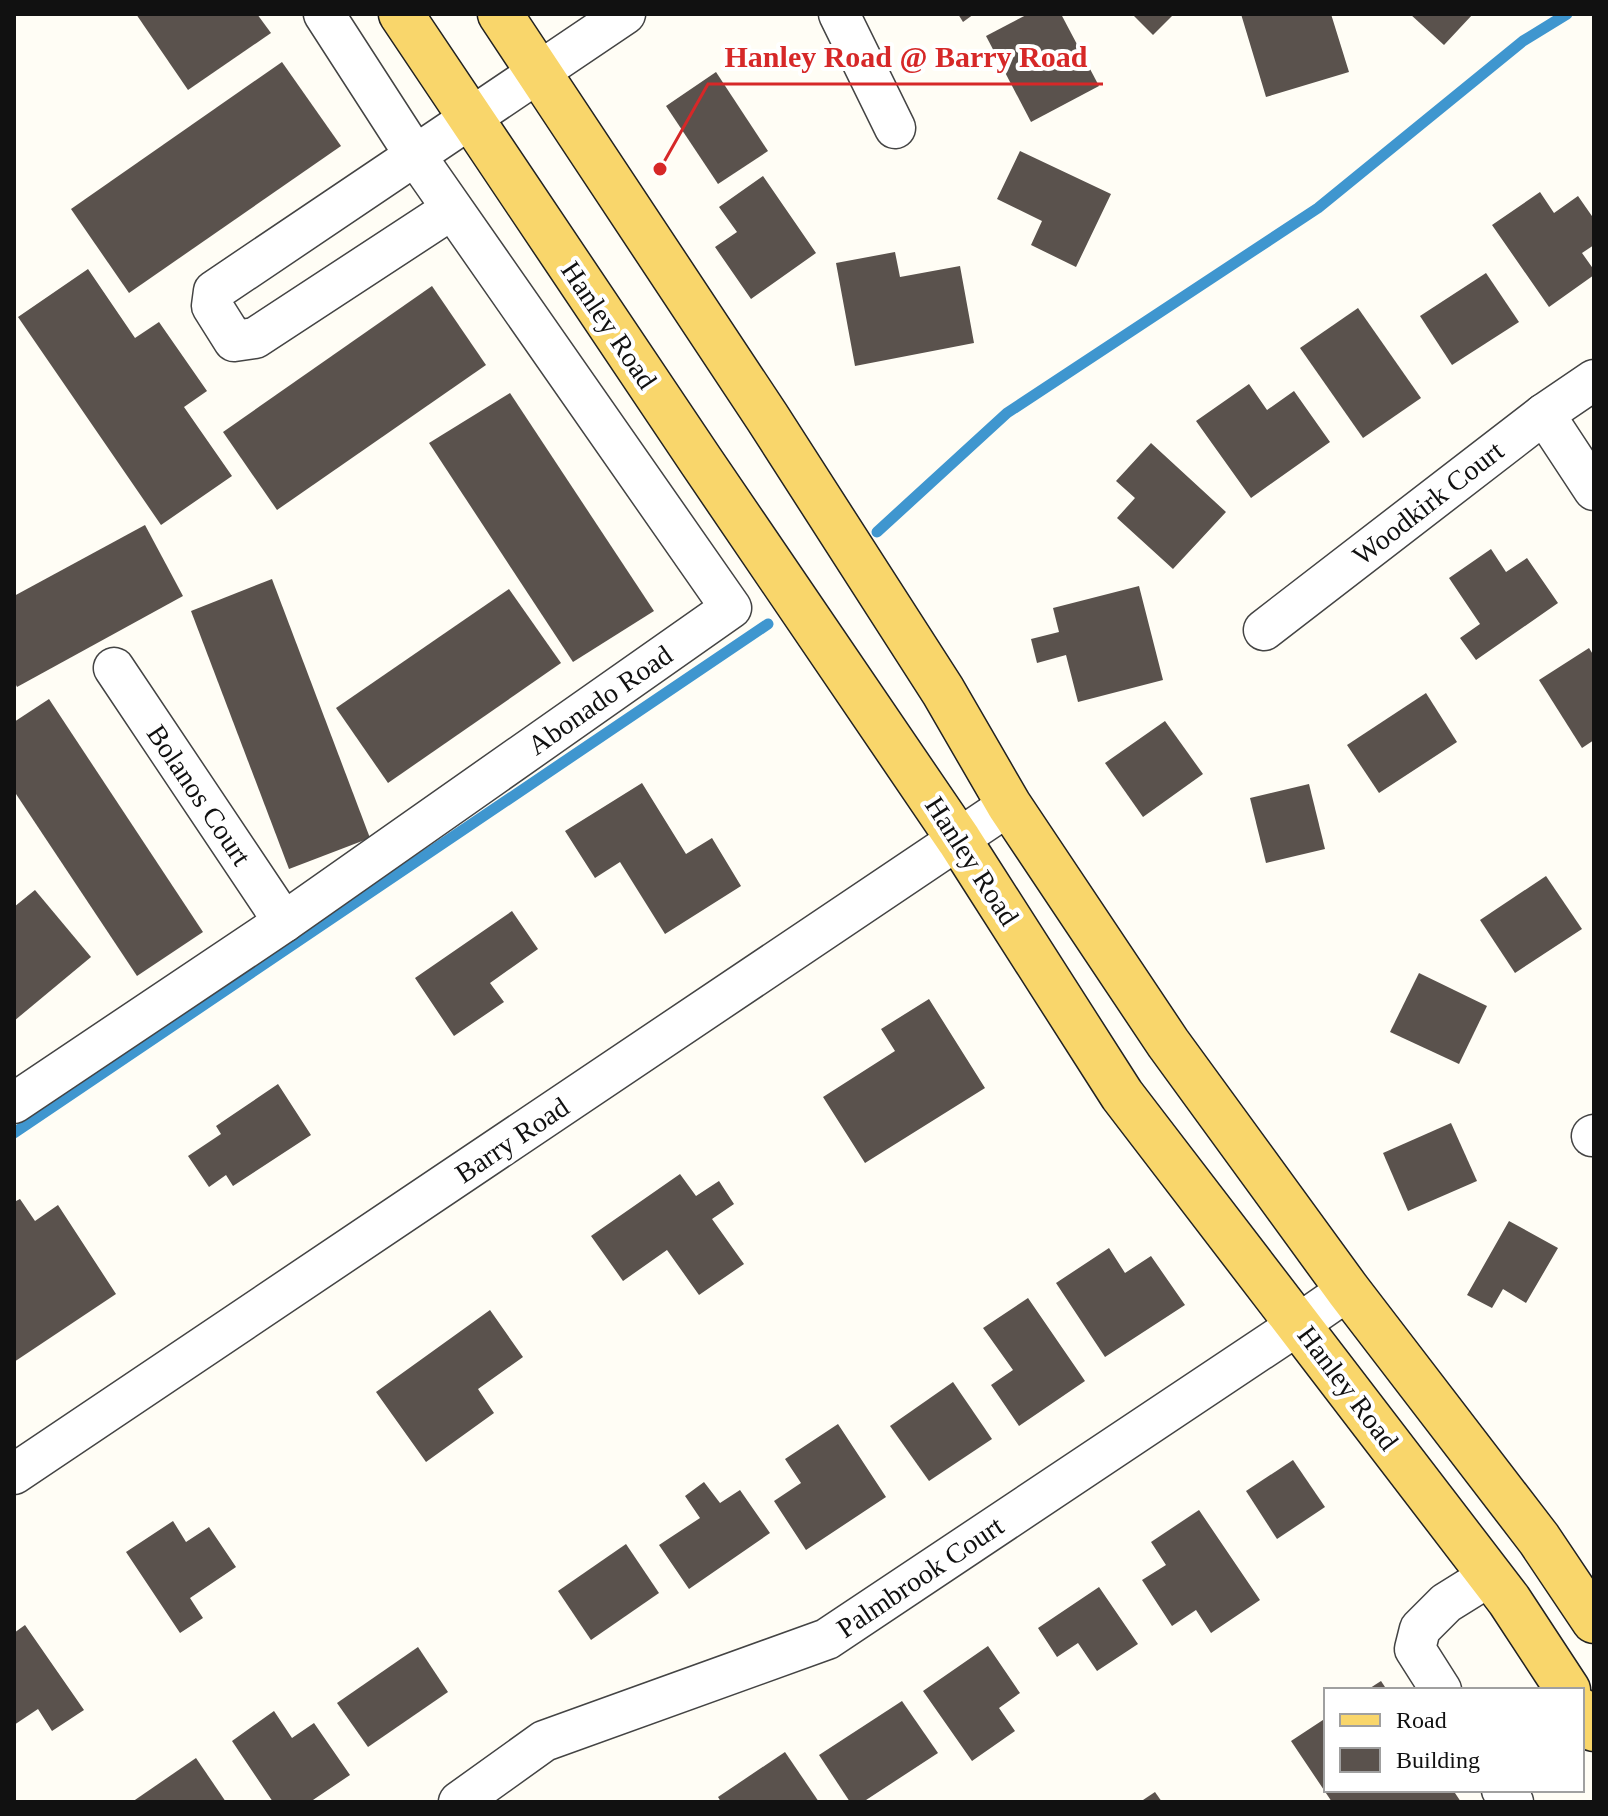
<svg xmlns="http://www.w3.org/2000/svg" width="1608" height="1816" viewBox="0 0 1608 1816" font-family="Georgia,serif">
	<rect width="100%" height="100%" fill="#fffdf5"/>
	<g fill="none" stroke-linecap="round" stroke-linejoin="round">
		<g stroke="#3f96cf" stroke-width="11">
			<path d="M877,532l130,-119 311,-205 205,-167 44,-27"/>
			<path d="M14,1133l754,-509"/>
		</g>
	</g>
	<g fill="#5a524d">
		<path d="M136,14h121l14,19 -83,57z"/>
		<path d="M958,14h16l-11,8z"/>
		<path d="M1028,14h33l38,72 -68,36 -45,-86z"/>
		<path d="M1132,14h42l-21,21z"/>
		<path d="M1241,14h43v2l7,-2h40l18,58 -83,25z"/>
		<path d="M1410,14h63l-29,31z"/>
		<path d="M282,62l59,84 -212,147 -58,-84z"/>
		<path d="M716,72l52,79 -50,33 -52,-78z"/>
		<path d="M1020,151l91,43 -35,73 -45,-22 11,-24 -45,-22z"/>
		<path d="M763,176l53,77 -65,46 -36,-52 22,-15 -18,-25z"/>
		<path d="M1540,192l14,21 24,-17 16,23v26l-12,8 12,17v5l-45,32 -57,-82z"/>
		<path d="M895,252l5,25 60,-11 14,77 -119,23 -19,-103z"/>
		<path d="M88,269l47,69 24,-16 48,69 -23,16 48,69 -71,49 -143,-208z"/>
		<path d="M1486,273l33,49 -67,43 -32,-49z"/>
		<path d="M432,286l54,79 -209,145 -54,-78z"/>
		<path d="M1358,308l63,90 -58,40 -63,-90z"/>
		<path d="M1249,384l18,26 27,-19 36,51 -79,56 -55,-77z"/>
		<path d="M510,393l144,218 -81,51 -144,-219z"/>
		<path d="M1151,443l75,69 -53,57 -56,-51 18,-20 -19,-17z"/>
		<path d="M145,525l38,71 -166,91 -3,-6v-85z"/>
		<path d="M1491,549l15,23 21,-14 31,45 -82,57 -16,-22 20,-14 -31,-46z"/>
		<path d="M272,579l98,259 -81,31 -98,-258z"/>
		<path d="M1139,586l24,94 -85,22 -12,-47 -29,8 -6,-24 28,-7 -6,-24z"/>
		<path d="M509,589l52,74 -173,120 -52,-75z"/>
		<path d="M1589,648l5,8v84l-12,8 -43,-68z"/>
		<path d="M1426,693l31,49 -78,51 -32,-48z"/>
		<path d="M49,699l154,233 -66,44 -123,-185v-69z"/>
		<path d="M1165,721l38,53 -60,43 -38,-54z"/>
		<path d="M642,783l44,71 26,-16 29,48 -76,48 -45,-72 -25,16 -30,-47z"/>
		<path d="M1309,784l16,65 -59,14 -16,-65z"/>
		<path d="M1546,876l36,53 -67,44 -35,-53z"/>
		<path d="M35,890l56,67 -77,64v-114z"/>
		<path d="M512,911l26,38 -48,34 14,19 -50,34 -39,-58z"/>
		<path d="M1419,973l68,33 -28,58 -69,-32z"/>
		<path d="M929,999l56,89 -120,75 -42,-66 72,-46 -14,-22z"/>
		<path d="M278,1084l33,51 -78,51 -7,-11 -17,12 -21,-31 33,-22 -5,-8z"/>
		<path d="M1451,1123l26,58 -69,30 -25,-58z"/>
		<path d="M680,1174l16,22 23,-15 15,23 -22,15 32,45 -45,31 -32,-45 -44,31 -32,-45z"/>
		<path d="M20,1199l15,22 23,-16 58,89 -102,68v-160z"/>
		<path d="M1509,1221l49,27 -32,55 -23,-14 -11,19 -25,-13z"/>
		<path d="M1109,1248l16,25 26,-17 34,49 -80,52 -49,-74z"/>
		<path d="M1028,1298l57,83 -66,45 -28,-41 22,-15 -30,-42z"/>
		<path d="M490,1310l33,47 -45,32 16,24 -68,49 -50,-70z"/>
		<path d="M953,1382l39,57 -63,42 -39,-55z"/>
		<path d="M838,1424l48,73 -80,53 -32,-49 27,-18 -16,-24z"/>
		<path d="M1293,1460l32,47 -48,32 -31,-48z"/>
		<path d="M704,1482l16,21 20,-13 30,43 -81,56 -30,-44 41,-27 -15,-22z"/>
		<path d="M1199,1510l61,90 -49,33 -15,-23 -24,16 -30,-46 24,-15 -15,-23z"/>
		<path d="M173,1521l13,21 23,-15 27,40 -46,31 13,20 -23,15 -54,-81z"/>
		<path d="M626,1544l33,49 -68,47 -33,-49z"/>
		<path d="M1099,1587l39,57 -41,27 -19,-28 -21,14 -19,-29z"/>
		<path d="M25,1625l59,85 -32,21 -14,-22 -24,16v-92z"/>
		<path d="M988,1646l32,47 -21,15 16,23 -43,30 -49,-70z"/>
		<path d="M418,1647l30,45 -80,55 -31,-44z"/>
		<path d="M1381,1681l6,9h-20z"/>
		<path d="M902,1701l36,52 -75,49h-13l-31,-47z"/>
		<path d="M274,1711l18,27 22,-15 36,52 -40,27h-37l-41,-61z"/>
		<path d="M1326,1718v72h127l8,12h-129l-41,-61z"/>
		<path d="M785,1752l34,50h-98l-3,-5z"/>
		<path d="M196,1758l30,44h-94z"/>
		<path d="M1155,1792l7,10h-22z"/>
	</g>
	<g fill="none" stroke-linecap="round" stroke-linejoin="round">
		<g stroke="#444" stroke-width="43">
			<g id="minor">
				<path d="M839,14l56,114"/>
				<path d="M452,209l-197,129 -21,3 -22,-35 2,-15 411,-277"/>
				<path d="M1544,414l50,76"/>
				<path d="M1264,630l280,-216 50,-34"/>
				<path d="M114,668l170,254"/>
				<path d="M14,1103l270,-181 447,-314 -316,-453 -91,-141"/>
				<path d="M1592,1136l2,-1"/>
				<path d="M14,1474l995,-669"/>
				<path d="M1441,1690l-26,-41 5,-20 26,-26 45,-28"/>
				<path d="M1502,1790l11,12"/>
				<path d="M459,1802l85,-61 283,-102 472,-315 49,-34"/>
			</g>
		</g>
		<g stroke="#222" stroke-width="47">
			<g id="major">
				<path d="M401,14l300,447 258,379 163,255 387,505 59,90"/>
				<path d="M500,14l267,403 176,274 66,114 159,238 180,247 191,249 55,82"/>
				<path d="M1582,1711l12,18"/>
			</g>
		</g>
		<use href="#minor" stroke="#fff" stroke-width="40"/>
		<use href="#major" stroke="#f9d66b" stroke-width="44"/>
	</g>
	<g text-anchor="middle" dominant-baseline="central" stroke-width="8" stroke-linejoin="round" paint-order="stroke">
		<g font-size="28" fill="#111" stroke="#fff">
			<text transform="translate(609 325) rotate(56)">Hanley Road</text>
			<text transform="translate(1428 503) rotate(-38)">Woodkirk Court</text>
			<text transform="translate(600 700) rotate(-35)">Abonado Road</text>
			<text transform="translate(199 795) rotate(56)">Bolanos Court</text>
			<text transform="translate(972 861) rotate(57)">Hanley Road</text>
			<text transform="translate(512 1140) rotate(-34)">Barry Road</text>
			<text transform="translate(1348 1388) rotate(53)">Hanley Road</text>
			<text transform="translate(920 1577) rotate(-34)">Palmbrook Court</text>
		</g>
	</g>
	<path fill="none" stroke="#d62828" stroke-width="3" d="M660 169L708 84H1103"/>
	<circle fill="#d62828" stroke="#fff" stroke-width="3" cx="660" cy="169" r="8"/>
	<g font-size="30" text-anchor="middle" font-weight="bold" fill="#d62828" stroke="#fff" stroke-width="8" stroke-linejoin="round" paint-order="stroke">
		<text x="906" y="67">Hanley Road @ Barry Road</text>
	</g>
	<rect width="1608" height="1816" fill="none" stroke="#111111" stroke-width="32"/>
	<rect x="1324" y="1688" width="260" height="104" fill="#ffffff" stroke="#a0a0a0" stroke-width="2"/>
	<rect x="1340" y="1714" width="40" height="12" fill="#f9d66b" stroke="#a0a0a0" stroke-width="2"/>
	<text x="1396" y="1728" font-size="24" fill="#111111">Road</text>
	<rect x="1340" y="1748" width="40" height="24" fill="#5a524d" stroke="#a0a0a0" stroke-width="2"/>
	<text x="1396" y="1768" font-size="24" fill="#111111">Building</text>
</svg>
